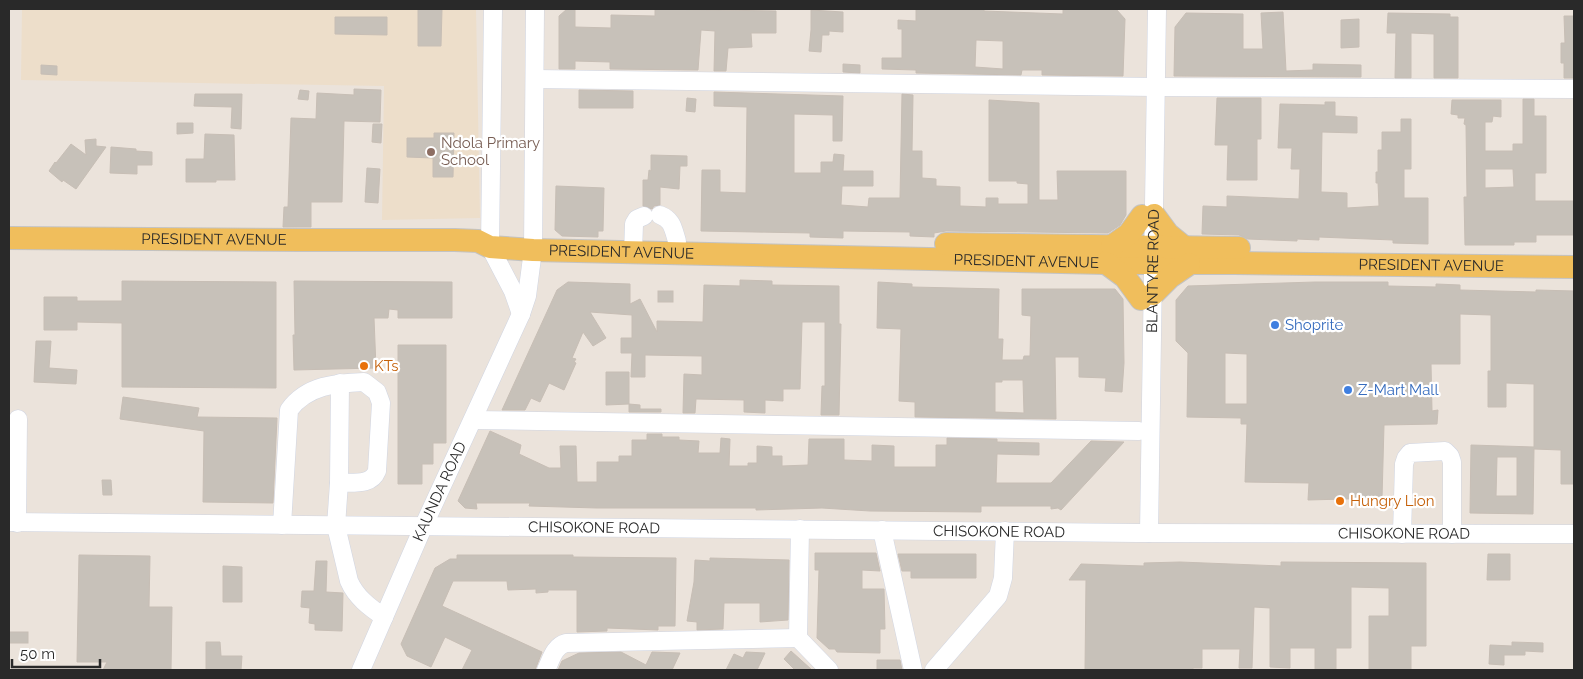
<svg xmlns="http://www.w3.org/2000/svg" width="1583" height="679" viewBox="0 0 1583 679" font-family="Raleway,sans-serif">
	<rect width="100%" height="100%" fill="#ebe3db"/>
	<path fill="#eddeca" d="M22,9h454l4,209 -98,2 2,-134 -363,-6z"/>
	<g fill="#c7c1b9" stroke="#c7beb5" fill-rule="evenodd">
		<path d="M418,9h24l-1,37h-23z"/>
		<path d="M567,9h8v18l36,1v-13l44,1v-7l121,2v22h-25l1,14 -24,1 -2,23h-12l1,-40 -14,-1 -3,40 -88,-1v-7l-35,-1v8h-16v-53z"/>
		<path d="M916,9h68v2l79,3v-5h53l9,10 -2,57 -81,-1v-5h-20l-1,5 -105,-2v-3l-34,-1v-11h20v-29h-4v-9l18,1zM976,40l27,1v28l-28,-2z"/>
		<path d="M811,10l32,2v20l-14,-1v4h-7l-1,17 -12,-1 2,-21z"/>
		<path d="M1283,12l3,59 27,-1v-6l48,1v12l-187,-1 1,-49 11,-14 57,1v35h20l-2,-36z"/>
		<path d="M1388,13l62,1v3h8v61h-24v-44l-23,-1v45h-16l1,-45h-9z"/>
		<path d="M1564,16h10v62h-10v-15h-3v-20h4z"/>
		<path d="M335,17h52v18l-52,-1z"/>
		<path d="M1359,19v28l-18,1v-28z"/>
		<path d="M843,64l17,1v8l-17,-1z"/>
		<path d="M41,65l16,1v9l-16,-1z"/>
		<path d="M354,89l27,1 -1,32 -36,-1 -2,81h-31v25h-28l1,-20h4l3,-89 25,1 1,-26 37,2z"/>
		<path d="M300,90l9,1 -1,9 -10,-1z"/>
		<path d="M579,90l54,1v17h-54z"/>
		<path d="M714,92l129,4 -1,45h-9v-26l-39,-1v59h27v-11h12l1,-8 10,1 -1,16h30v15h-31l-1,19 27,2 1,-9h31l2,-104 11,1 -1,56h10v27l14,1v7l24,1v19l26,1v-9h12v6h30v-20l-11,-1v-2h-28v-81l50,3v97h19l-1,-29h69v44l-6,10 -12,8 -162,-2 -12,2v4l-24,-1v-4l-67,-1v7l-33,-1v-4l-109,-2 1,-61h18v22l26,1 1,-86 -33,-1z"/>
		<path d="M195,94h47l-1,35 -10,-1 1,-21 -38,-1z"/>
		<path d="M687,98l9,1 -1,13 -9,-1z"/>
		<path d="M1217,98h44v41h-4v41h-30l1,-35h-13z"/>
		<path d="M1523,99h11v17h12v57h-11v28h39v34h-38v7h-22v3h-49l-1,-48h3l-1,-72 -2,-1 1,-6h-7v-3l-7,-1 1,-14h49v17l-8,-1 -1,6h-7v29h28v-7h10zM1485,169h28l1,18 -29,1z"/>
		<path d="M1325,102h10v14l22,1v16l-35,-1 -1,60 26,1v15l32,-2 -1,-23h-2v-11h2v-22h4v-18h19v-13h10v50h-7v29h24v46l-35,-1v-3l-74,-3v3l-22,-1v2l-49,-2 -9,-4 -37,-1 1,-28 24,1v-11l72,3 1,-30h-9l1,-21h-14l2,-44 45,1z"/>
		<path d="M177,123h16v10l-16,1z"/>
		<path d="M373,124h9l-1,19 -9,-1z"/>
		<path d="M434,133h20l-1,44h-20v-19l-26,-1v-19h27z"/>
		<path d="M205,134l29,1 1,45h-19v2h-30v-23h18z"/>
		<path d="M96,139v7l10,1 -30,42 -13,-9 -1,2 -13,-11 6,-9 1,1 15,-19 15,11 -1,-15z"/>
		<path d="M111,147l25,2v2l16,1v13h-15v9l-27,-1z"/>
		<path d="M651,155l36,1v10h-7l-1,23 -19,-2v18l-6,1 -2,3 -9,-3v-26h5l1,-10 2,1z"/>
		<path d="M367,168l13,1 -2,34 -13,-1z"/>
		<path d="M556,186l48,2 -1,43h-5v6l-36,-1 -7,-6z"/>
		<path d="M740,280l32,1v4l67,1v38h2l-2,91h-18l1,-29h3v-64h-23l-2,67h-17v12l-18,-1v13l-21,-1v-12l-48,-1 -1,14h-12l1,-39 18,1v-19l-57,-1v22h-14l1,-24h-11v-15h11v-23l-42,-3 16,26 -13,8 -10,-14 -11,26 4,1 -2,3 2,1 -12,27 -15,-7 -9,19 -9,-4 -6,12h-23l55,-120 11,-8 62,2v20l10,-5 17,33v-11l46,1 1,-37 36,1z"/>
		<path d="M122,281l154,1v106l-154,-1v-64l-45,-1v8h-33v-33h33v4h45z"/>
		<path d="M294,281l158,1v36h-54v-8l-9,-1 -1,9h-14l2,50 -82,2 -1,-35h2z"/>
		<path d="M878,282l34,2v3l87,2 -1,50h5l-1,21h21l1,-4h6l1,-40 -9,-1v-26h93l8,10 1,64 -2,29 -17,-1 1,-13 -27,-1v-20h-24l1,62 -141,-2v-15l-16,-1 2,-72 -24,-1zM1002,380h21l1,33 -29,-1v-30h7z"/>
		<path d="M1315,282h73v4l48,1v-3l24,1v5l76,2v-2l38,1v193h-13v-34l-27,-1 -1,65 -63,-1 1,-68 63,2v-63l-28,-1v24h-18v-36h3v-56l-31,-1v50h-29l1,47 6,-1 -1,14 -53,1 -2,73 -74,2 1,-17 -64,-1 2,-58h-6v-6l-54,-1 1,-64 -12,-12v-41l12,-14zM1225,353l22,1v50h-22zM1497,457h20v39h-21z"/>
		<rect x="658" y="291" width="15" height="11"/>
		<path d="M36,341h15l-2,27 28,2 -1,14 -42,-2z"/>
		<path d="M398,345h48v98h-13v21h-11v20h-24z"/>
		<path d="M606,372h23v32l-23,1z"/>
		<path d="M123,397l76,11 -2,9 80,1 -4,85 -70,-1 1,-71 -84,-12z"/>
		<path d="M629,404l11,1v4h21v3h-32z"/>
		<path d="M490,431l31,14 -2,9 30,14h12l-1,-22h16l1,36h20v-20h22v-6h13v-16h15v-6h15v3h17v3l20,1 -1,12h22l1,-15 9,1 -1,27h19v-3h9v-17l15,1v9h10v10l26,-1 1,-26h35v21l28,1v-16l22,1v21h42v-22h11v-7l50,1v3l42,1v12l-42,-1 -1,29h55l40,-42 33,1 -63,68 -3,-2 -7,1v-3h-70v6l-111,-1 -48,-3 -66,2v-2h-159l-68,-2 1,-3h-54l1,6 -12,-1 -7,-7z"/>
		<path d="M102,480h9l1,15h-9z"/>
		<path d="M815,553h61l4,18 -18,-1v19h22l1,40h-5v24l-43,-1 -2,-3h-6l-12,-11 2,-68h-4z"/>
		<path d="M898,554h78v24h-65v-7h-9z"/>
		<path d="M1488,554h22v26h-23z"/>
		<path d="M79,555l71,1 -1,51h23l-1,63h-68l4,-8h-30z"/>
		<path d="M457,555h116v2l103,1 -1,68h-17v4l-51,-2v3l-30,1v-42h-29v2l-12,1v-4l-28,1 -1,-9h-54l-11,25 100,46 -7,18h-73l10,-20 -27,-13 -14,30 -24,-11 -6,-12 34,-76 15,-9h7z"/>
		<path d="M710,558l79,2 -1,60 -28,2v-19h-36l-1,26 -26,1v-8l-10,-1 7,-39 1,-22 15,1z"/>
		<path d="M316,561h11l-1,31 17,1 -1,38 -27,-1v-6l-6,-1 1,-15 -9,-1 1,-16h12z"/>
		<path d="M1180,562l101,4v-4l145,1v83h-15v24h-42v-54h20v-28l-38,-1v61h-15v21h-21v-21h-25v20l-20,-1v-59l-16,-1 -2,61h-13l1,-19h-38v19h-9v2h-108l1,-90h-17l12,-16 63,2v-3z"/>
		<path d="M223,566l19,1v35h-19z"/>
		<rect x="9" y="632" width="19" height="11"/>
		<path d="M206,642h14l1,14h21l-1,14h-35z"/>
		<path d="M1512,642l31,1v9l-18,-1v4h-21v10l-15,-1 1,-19 22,1z"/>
		<path d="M791,651l21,19h-17l-11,-11z"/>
		<path d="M621,652l25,13 6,-13 28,1 -8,17h-114l4,-9 17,-8z"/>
		<path d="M746,652l19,1 -8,17h-31l8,-16 9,4z"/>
		<path d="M877,660h23l2,10h-25z"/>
	</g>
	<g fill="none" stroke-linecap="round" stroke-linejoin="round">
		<g stroke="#d0d5e2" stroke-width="19">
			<g id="minor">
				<path d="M493,9l-3,238 23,44 8,23"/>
				<path d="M535,79l620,8 419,2"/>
				<path d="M660,215c13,5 13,14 17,26"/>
				<path d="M633,253l1,-29 3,-5 7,-3"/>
				<path d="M473,420l666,11"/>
				<path d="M339,483l1,-100"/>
				<path id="s1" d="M9,522l1128,11 437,1"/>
				<path d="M17,523l1,-104"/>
				<path d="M282,525l7,-115c18,-25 47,-27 75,-28l13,10 4,11 -4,68c-6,15 -24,11 -38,12l-3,43 13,55c7,16 20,26 35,36"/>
				<path d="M800,529l-2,109 31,32"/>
				<path d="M882,530l31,140"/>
				<path id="s2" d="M1149,533l8,-524"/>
				<path d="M1402,534l2,-70 2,-6 4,-5 35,-2 5,5 2,6v72"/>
				<path id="s3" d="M361,670l63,-145 97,-211 6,-18 6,-46 2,-241"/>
				<path d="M546,670c5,-10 8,-24 20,-27l232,-5"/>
				<path d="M934,670l64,-74 5,-18 2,-47"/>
			</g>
		</g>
		<g stroke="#c3c3c3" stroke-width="24">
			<g id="major">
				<path d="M1154,215l14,19 16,13"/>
				<path id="s4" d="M9,238l293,2h153l23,1 12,6 43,3 573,13h128l340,4"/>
				<path d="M946,244l293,4"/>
				<path d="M1112,246l17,-12 13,-18"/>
				<path d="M1106,263l19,14 16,22"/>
				<path d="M1153,294l17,-17 19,-13"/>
			</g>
		</g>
		<use href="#minor" stroke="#fff" stroke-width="18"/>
		<use href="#major" stroke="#f0be5c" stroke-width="22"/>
	</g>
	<circle fill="#8d6e63" stroke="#fff" stroke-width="2" cx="431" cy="152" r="5"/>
	<g fill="#3f7fe0" stroke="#fff" stroke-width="2">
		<circle cx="1275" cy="325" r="5"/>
		<circle cx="1348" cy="390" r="5"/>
	</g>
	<g fill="#e8710a" stroke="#fff" stroke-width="2">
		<circle cx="364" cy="366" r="5"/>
		<circle cx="1340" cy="501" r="5"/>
	</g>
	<g text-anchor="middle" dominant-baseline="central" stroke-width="4.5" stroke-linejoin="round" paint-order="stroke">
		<g font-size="15" fill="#785e54" stroke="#fff" text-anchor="start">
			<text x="441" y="143">Ndola Primary<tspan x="441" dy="17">School</tspan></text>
		</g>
		<g font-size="15" fill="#292929" stroke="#fff">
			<text stroke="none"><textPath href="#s4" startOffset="205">PRESIDENT AVENUE</textPath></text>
			<text stroke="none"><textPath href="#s4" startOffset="614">PRESIDENT AVENUE</textPath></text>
			<text stroke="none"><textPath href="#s4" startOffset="1019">PRESIDENT AVENUE</textPath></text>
			<text stroke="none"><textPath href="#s4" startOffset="1424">PRESIDENT AVENUE</textPath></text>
			<text stroke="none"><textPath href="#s2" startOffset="262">BLANTYRE ROAD</textPath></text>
			<text stroke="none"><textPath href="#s3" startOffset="195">KAUNDA ROAD</textPath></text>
			<text stroke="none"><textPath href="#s1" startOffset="585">CHISOKONE ROAD</textPath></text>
			<text stroke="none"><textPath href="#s1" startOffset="990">CHISOKONE ROAD</textPath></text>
			<text stroke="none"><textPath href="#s1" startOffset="1395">CHISOKONE ROAD</textPath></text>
		</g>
		<g font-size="15" fill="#366cbe" stroke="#fff" text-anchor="start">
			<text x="1285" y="325">Shoprite</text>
			<text x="1358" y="390">Z-Mart Mall</text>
		</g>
		<g font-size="15" fill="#c56008" stroke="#fff" text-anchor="start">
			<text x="374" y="366">KTs</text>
			<text x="1350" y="501">Hungry Lion</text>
		</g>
	</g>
	<rect width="1583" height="679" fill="none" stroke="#292929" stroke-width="20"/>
	<path d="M12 659v8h88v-8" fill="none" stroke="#292929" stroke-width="2.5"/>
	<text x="20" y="659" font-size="15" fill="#292929" stroke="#ffffff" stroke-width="4" paint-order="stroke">50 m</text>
</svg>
